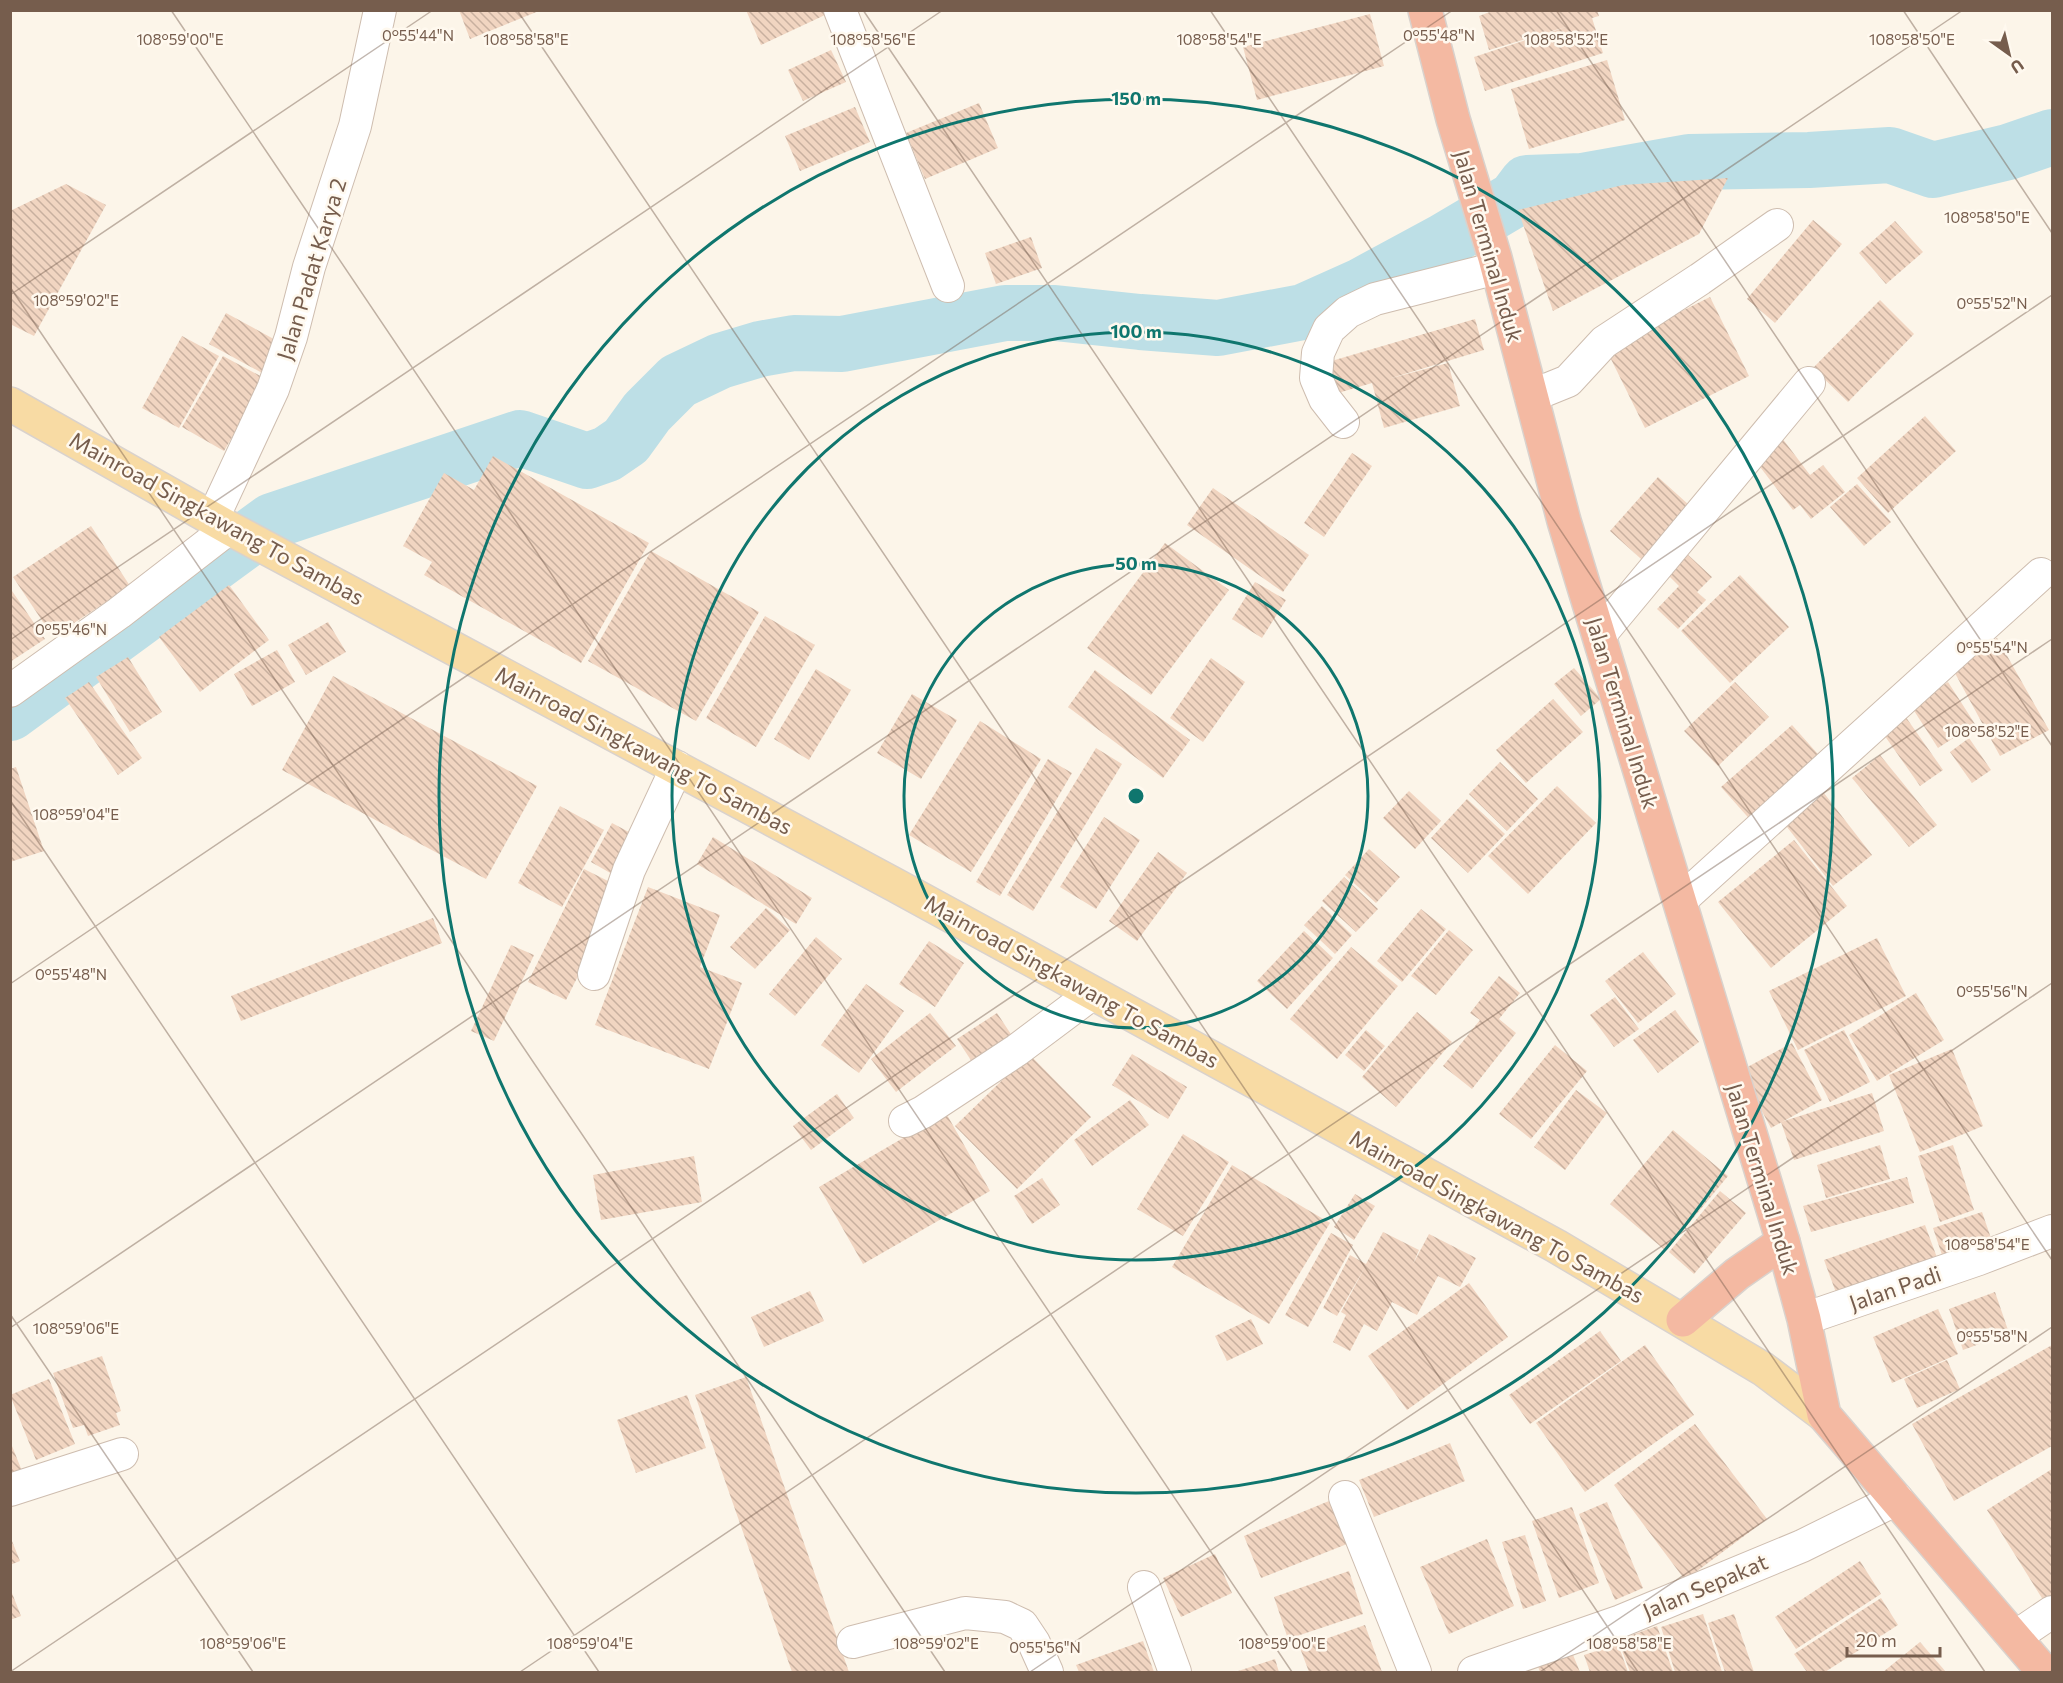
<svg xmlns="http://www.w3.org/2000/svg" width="2063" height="1683" viewBox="0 0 2063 1683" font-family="Commissioner,sans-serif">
	<defs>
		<pattern id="building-back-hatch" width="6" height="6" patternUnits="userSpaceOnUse" patternTransform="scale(1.5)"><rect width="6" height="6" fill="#f1d5c1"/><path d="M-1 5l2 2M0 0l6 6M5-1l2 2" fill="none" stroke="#c8b09f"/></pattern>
	</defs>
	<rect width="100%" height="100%" fill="#fcf5e9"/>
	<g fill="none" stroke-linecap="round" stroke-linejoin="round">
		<path stroke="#bddfe6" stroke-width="56" d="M10,713l262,-192 248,-83 67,23 20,-7 19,-13 21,-29 31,-31 42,-20 40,-12 34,-6 48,1 163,-31h50l85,9 78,6 85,-16 58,-26 83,-45 71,-42 12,-16 55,-2 107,-19 120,-2 81,-5 43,15 75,-18 44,-15"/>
	</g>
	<g fill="url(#building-back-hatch)">
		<path d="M459,10h80v1l-69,28z"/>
		<path d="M746,10h77l2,5 -64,30z"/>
		<path d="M1495,10h102l2,6 -7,2 11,35 -118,38 -11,-34 95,-31 -80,24 -10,-34z"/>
		<path d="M1370,14l14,52 -127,34 -14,-53z"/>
		<path d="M831,50l15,32 -43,19 -15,-31z"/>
		<path d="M1607,60l18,60 -96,29 -18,-60z"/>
		<path d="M979,103l19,45 -73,31 -19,-46z"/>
		<path d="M855,107l15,35 -70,29 -15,-35z"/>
		<path d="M1728,178l-29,56 -146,77 -35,-101 105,-25z"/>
		<path d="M66,184l40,21 -72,131 -24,-12v-113z"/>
		<path d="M1813,220l29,24 -67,79 -28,-24z"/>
		<path d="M1895,221l28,31 -37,32 -27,-31z"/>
		<path d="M1031,237l11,31 -46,16 -11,-31z"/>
		<path d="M1710,297l39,79 -104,52 -39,-79z"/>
		<path d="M1880,300l34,34 -66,68 -35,-34z"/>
		<path d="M226,313l55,30 -17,31 -55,-30z"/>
		<path d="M1475,319l9,31 -96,29 60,-16 12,43 -76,22 -12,-45 -34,10 -10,-31z"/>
		<path d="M182,336l37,20 -40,72 -37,-20z"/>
		<path d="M223,356l43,23 -42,72 -42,-24z"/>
		<path d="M1925,416l31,35 -68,62 -31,-35z"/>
		<path d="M1782,438l28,37 13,-10 22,27 -34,27 -11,-14 -7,5 -39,-51z"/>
		<path d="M1352,453l20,13 -48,71 -20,-14z"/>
		<path d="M493,456l156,87 -68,120 -157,-88 8,-13 -29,-16 41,-73 30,17z"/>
		<path d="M1658,477l41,37 -49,53 -40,-36z"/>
		<path d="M1857,484l34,38 -27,24 -34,-39z"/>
		<path d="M1213,488l96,67 -26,37 -96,-67z"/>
		<path d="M91,526l39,60 -77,51 -40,-60z"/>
		<path d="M1165,543l64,47 -78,105 -64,-47z"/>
		<path d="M651,551l108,61 -63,109 -108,-60z"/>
		<path d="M1685,552l27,25 -15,15 9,8 -28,29 -21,-20 22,-23 -13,-13z"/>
		<path d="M1740,575l49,52 -59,56 -49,-52z"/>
		<path d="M1255,582l31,18 -24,38 -30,-19z"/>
		<path d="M229,585l40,55 -69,52 -41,-55z"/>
		<path d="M10,588l35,51 -35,23z"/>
		<path d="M765,616l50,29 -59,102 -50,-29z"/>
		<path d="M328,622l18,30 -40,23 -18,-30z"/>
		<path d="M1997,638l52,92 -49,26 -50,-92z"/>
		<path d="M277,650l18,32 -43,24 -18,-32z"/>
		<path d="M128,657l34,55 -32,20 -34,-55z"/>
		<path d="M1211,658l34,24 -42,60 -33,-24z"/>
		<path d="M1574,668l27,31 -20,17 -27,-32z"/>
		<path d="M816,669l35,21 -42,70 -35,-21z"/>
		<path d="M1095,670l95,70 -27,38 -95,-71z"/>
		<path d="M333,676l204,110 -51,93 -204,-109z"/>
		<path d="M89,682l53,76 -24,17 -53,-77z"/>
		<path d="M1735,682l34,35 -51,49 -34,-35z"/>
		<path d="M1948,682l27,42 -37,24 -27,-42z"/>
		<path d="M912,694l45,26 -36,59 -44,-26z"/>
		<path d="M1553,699l30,33 -57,51 -30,-33z"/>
		<path d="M1905,716l38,54 -23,16 -38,-54z"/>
		<path d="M980,721l61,38 -70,113 -62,-37z"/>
		<path d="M1792,725l33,37 -71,62 -33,-37z"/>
		<path d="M1969,738l22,32 -19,13 -22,-31z"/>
		<path d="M1096,748l26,16 -89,147 -26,-16z"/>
		<path d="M1880,755l57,70 -28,22 -57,-69z"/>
		<path d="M1048,759l24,14 -72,123 -24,-14z"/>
		<path d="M1500,762l38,37 -31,32 -38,-37z"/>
		<path d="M16,767l28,84 -34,11v-93z"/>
		<path d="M1557,786l39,37 -68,71 -40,-38z"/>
		<path d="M1820,788l52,67 -39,31 -53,-68z"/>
		<path d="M1409,791l32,30 -26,28 -32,-31z"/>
		<path d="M1467,799l38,35 -37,39 -37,-35z"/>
		<path d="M560,806l44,24 -42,77 -44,-24z"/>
		<path d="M1104,817l36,23 -44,69 -36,-22z"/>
		<path d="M612,823l28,15 -21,40 -28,-16z"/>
		<path d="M713,837l99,61 -16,26 -99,-60z"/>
		<path d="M1794,840l53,66 -76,62 -53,-66z"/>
		<path d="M1369,849l31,28 -24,26 -31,-28z"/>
		<path d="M1158,852l29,21 -50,68 -28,-20z"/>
		<path d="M584,869l38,19 -56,112 -38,-18z"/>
		<path d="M1344,877l34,32 -22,23 -34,-31z"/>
		<path d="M648,887l72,28 -20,52 42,16 -33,86 -114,-44z"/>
		<path d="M1322,906l30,29 -17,19 -31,-29z"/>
		<path d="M766,908l24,22 -35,39 -25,-22z"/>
		<path d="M1421,909l25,20 -44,53 -25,-21z"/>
		<path d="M433,918l9,25 -201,78 -10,-25z"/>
		<path d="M1449,930l24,20 -37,45 -25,-19z"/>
		<path d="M1304,931l29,27 -46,51 -30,-28z"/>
		<path d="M816,937l26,22 -47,57 -26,-22z"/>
		<path d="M1877,938l29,58 -108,54 -29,-59z"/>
		<path d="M929,941l35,22 -29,44 -36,-23z"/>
		<path d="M511,945l23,10 -40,86 -23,-10z"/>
		<path d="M1351,947l47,39 -61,73 -47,-40z"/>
		<path d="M1643,952l33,42 -38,29 -33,-42z"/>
		<path d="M1499,976l21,17 -21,26 17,14 -44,56 -29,-23 37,-46 -10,-7z"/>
		<path d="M866,984l38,27 -45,62 -38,-28z"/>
		<path d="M1916,993l28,47 -67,41 -28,-46z"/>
		<path d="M1615,997l24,32 -25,18 -24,-32z"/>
		<path d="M1675,1010l24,32 -41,31 -25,-33z"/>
		<path d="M1417,1012l35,30 -56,65 -34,-30z"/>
		<path d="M930,1013l26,33 -60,46 -25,-33z"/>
		<path d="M997,1013l21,32 -40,26 -21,-32z"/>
		<path d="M1366,1030l19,16 -21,25 -19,-16z"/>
		<path d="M1844,1030l26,52 -40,20 -26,-52z"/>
		<path d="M1792,1043l30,57 -51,28 -31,-57z"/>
		<path d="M1555,1045l32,26 -56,68 -32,-25z"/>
		<path d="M1952,1049l31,77 -63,26 -31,-77z"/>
		<path d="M1029,1054l62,63 -74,72 -62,-63z"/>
		<path d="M1132,1054l55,33 -19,32 -56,-34z"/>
		<path d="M1576,1090l31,23 -42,57 -31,-23z"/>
		<path d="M1872,1093l12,38 -90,29 -13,-38z"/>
		<path d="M837,1094l17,24 -43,32 -18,-24z"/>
		<path d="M1130,1100l19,25 -57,41 -18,-26z"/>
		<path d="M946,1113l44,78 -127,73 -44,-77z"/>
		<path d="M1673,1130l55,46 -62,75 -56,-47z"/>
		<path d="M1183,1134l46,28 -46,74 -46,-27z"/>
		<path d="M1880,1145l10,34 -64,19 -9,-33z"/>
		<path d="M1953,1145l21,65 -34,12 -22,-66z"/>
		<path d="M694,1156l8,46 -101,18 -8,-45z"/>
		<path d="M1232,1165l98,58 -61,101 -97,-57z"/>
		<path d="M1907,1177l7,26 -103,29 -8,-26z"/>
		<path d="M1042,1178l18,27 -28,19 -18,-28z"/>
		<path d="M1720,1191l26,22 -52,61 -25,-22z"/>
		<path d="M1355,1194l20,12 -21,34 -20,-13z"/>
		<path d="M1982,1212l11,32 -49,17 -11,-33z"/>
		<path d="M1925,1225l14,38 -101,35 -14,-38z"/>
		<path d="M1383,1232l36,18 -6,14 16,-30 47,24 -16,29 -22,-11 -21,39 -25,-13 -15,29 -13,-7 -14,27 -17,-9 13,-27 -5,-3 24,-45 -28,49 -14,-8 27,-53 16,9z"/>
		<path d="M1331,1233l22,12 -45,82 -23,-12z"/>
		<path d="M1469,1283l39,54 -101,73 -39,-54z"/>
		<path d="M810,1291l14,30 -60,26 -13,-30z"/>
		<path d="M1995,1292l14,41 -46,17 -14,-41z"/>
		<path d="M1938,1309l20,45 -66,29 -19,-46z"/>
		<path d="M1251,1319l12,25 -36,17 -12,-25z"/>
		<path d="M1600,1331l21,30 -91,63 -21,-29z"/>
		<path d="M1645,1345l49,70 -109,77 -49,-69z"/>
		<path d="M2052,1345v101l-98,55 -42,-77z"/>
		<path d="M102,1356l19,55 -5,2 4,12 -32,11 -4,-11 -11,3 -20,-55z"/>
		<path d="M1947,1360l13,29 -43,19 -13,-29z"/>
		<path d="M746,1377l103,295h-57l-97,-277z"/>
		<path d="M49,1379l26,65 -39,16 -26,-65z"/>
		<path d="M687,1395l19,53 -70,25 -19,-53z"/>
		<path d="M1695,1424l72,95 -82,61 -71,-95z"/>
		<path d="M10,1441l12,30 -12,4z"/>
		<path d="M1450,1443l15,38 -91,36 -15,-37z"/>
		<path d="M2052,1469v129l-7,5 -58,-93z"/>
		<path d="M1329,1501l18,43 -86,34 -17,-42z"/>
		<path d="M1607,1502l36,86 -28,12 -36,-86z"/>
		<path d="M1572,1507l27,76 -40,15 -27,-77z"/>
		<path d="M1525,1535l21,66 -23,8 -21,-67z"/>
		<path d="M10,1536l10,25 -10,4z"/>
		<path d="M1487,1539l27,67 -65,28 -29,-67z"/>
		<path d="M1215,1554l17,39 -51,24 -18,-39z"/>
		<path d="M1860,1561l21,33 -85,55 -21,-32z"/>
		<path d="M1349,1571l14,43 -75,25 -14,-42z"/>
		<path d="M10,1588l11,28 -11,4z"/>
		<path d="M1881,1598l17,27 -73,47h-18l-13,-18z"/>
		<path d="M1703,1614l19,58h-47l-14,-45z"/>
		<path d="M1734,1614l20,58h-29l-17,-49z"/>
		<path d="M1365,1625l17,47h-73l-9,-24z"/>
		<path d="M1657,1626l16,46h-43l-12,-32z"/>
		<path d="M1143,1641l11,31h-75l-3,-7z"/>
		<path d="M1920,1642l26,30h-63z"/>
		<path d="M1618,1644l10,28h-38l-6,-17z"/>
		<path d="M1571,1650l9,22h-40l-3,-8z"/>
		<path d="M1275,1659l4,13h-44z"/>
	</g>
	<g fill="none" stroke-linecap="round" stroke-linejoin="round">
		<g stroke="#cebdaf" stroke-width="34">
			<g id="street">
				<path d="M840,10l108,276"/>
				<path d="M1531,396l37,-15 36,-39 96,-63 77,-54"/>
				<path d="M1343,422l-18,-23 -9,-21 2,-25 11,-24 19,-17 27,-13 122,-31"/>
				<path d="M213,518l60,-129 18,-52 18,-70 46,-141 25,-116"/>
				<path d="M1599,636l210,-253"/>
				<path d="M10,691l109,-78 110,-85"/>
				<path d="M1680,901l361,-327"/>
				<path d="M594,974l35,-104 48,-103"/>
				<path d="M905,1121l18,-9 94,-62 76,-57"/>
				<path d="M1804,1319l175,-60 73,-28"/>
				<path d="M10,1490l112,-36"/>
				<path d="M1345,1497l70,175"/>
				<path d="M1144,1587l31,85"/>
				<path d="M2015,1637l37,-25"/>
				<path d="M853,1642l112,-29 40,4 17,8 12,18 13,29"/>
				<path d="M1474,1672l147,-51 181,-75 95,-47"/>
			</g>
		</g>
		<g stroke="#d9d2cd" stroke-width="36">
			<path id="primary" d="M10,404l219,124 666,357 661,361 207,123 61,46"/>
		</g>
		<g stroke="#d9d2cd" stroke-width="36">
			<g id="highway">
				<path d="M1425,10l28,109 42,139 69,263 219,721 21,77 20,96 220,257"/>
				<path d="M1683,1320l54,-46 46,-32"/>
			</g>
		</g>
		<use href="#street" stroke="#fff" stroke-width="32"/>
		<use href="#primary" stroke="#f8dba4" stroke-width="33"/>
		<use href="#highway" stroke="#f4b9a2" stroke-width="33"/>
	</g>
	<path fill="none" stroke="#765d4d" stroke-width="1.5" stroke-opacity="0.45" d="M171,10l1121,1662M517,10l1121,1662M863,10l1122,1662M1210,10l842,1250M1556,10l496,736M1903,10l149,223M10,287l935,1385M10,295l423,-285M10,640l933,-630M10,800l589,872M10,984l1443,-974M10,1314l243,358M10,1328l1953,-1318M10,1672l2042,-1377M520,1672l1532,-1033M1030,1672l1022,-689M1540,1672l512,-345M2050,1672l2,-1"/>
	<g fill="none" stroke="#0f766e" stroke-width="3">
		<circle cx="1136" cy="796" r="232"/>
		<circle cx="1136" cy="796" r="464"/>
		<circle cx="1136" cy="796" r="697"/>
	</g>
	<g text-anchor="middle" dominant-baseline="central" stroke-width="5" stroke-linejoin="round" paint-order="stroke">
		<g font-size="22" fill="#765d4d" stroke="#fff9ef">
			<text transform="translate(1489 246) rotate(74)">Jalan Terminal Induk</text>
			<text transform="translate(311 269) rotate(-73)">Jalan Padat Karya 2</text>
			<text transform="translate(217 518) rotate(29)">Mainroad Singkawang To Sambas</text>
			<text transform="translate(1623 713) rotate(73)">Jalan Terminal Induk</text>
			<text transform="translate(644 750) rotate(28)">Mainroad Singkawang To Sambas</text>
			<text transform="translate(1072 981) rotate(29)">Mainroad Singkawang To Sambas</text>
			<text transform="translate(1763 1179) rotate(73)">Jalan Terminal Induk</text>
			<text transform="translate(1497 1216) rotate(29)">Mainroad Singkawang To Sambas</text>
			<text transform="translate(1895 1288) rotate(-19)">Jalan Padi</text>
			<text transform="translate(1705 1586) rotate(-23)">Jalan Sepakat</text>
		</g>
	</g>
	<g font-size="15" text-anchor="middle" fill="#765d4d" stroke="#fff9ef" stroke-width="5" stroke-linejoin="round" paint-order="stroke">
		<text x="418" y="41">0°55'44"N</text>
		<text x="1439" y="41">0°55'48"N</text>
		<text x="1912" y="45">108°58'50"E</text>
		<text x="180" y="45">108°59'00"E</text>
		<text x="526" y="45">108°58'58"E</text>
		<text x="873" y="45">108°58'56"E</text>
		<text x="1219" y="45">108°58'54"E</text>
		<text x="1566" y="45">108°58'52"E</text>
		<text x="1987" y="223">108°58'50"E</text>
		<text x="76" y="306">108°59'02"E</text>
		<text x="1992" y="309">0°55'52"N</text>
		<text x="71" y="635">0°55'46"N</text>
		<text x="1992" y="653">0°55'54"N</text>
		<text x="1987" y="737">108°58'52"E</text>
		<text x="76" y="820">108°59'04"E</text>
		<text x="71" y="980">0°55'48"N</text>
		<text x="1992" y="997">0°55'56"N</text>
		<text x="1987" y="1250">108°58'54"E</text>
		<text x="76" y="1334">108°59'06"E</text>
		<text x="1992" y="1342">0°55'58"N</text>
		<text x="243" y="1649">108°59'06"E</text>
		<text x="590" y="1649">108°59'04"E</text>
		<text x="936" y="1649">108°59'02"E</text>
		<text x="1282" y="1649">108°59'00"E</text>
		<text x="1629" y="1649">108°58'58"E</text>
		<text x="1045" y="1653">0°55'56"N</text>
	</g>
	<circle cx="1136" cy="796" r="9" fill="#0f766e" stroke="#fff9ef" stroke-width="3"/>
	<g font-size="18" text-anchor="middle" font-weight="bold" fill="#0f766e" stroke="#fff9ef" stroke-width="5" stroke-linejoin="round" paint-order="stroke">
		<text x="1136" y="105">150 m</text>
		<text x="1136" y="338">100 m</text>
		<text x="1136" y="570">50 m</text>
	</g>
	<rect width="2063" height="1683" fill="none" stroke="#765d4d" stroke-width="24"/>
	<g transform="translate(2009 54) rotate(146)" stroke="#fff9ef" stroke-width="4.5" paint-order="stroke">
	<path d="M0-4.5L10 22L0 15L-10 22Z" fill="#765d4d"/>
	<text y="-9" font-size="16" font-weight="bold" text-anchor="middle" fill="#765d4d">U</text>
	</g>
	<path d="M1847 1647v9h93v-9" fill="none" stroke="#765d4d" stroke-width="3"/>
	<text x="1856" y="1647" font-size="18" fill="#765d4d" stroke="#fff9ef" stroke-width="4.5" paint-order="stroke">20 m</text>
</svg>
